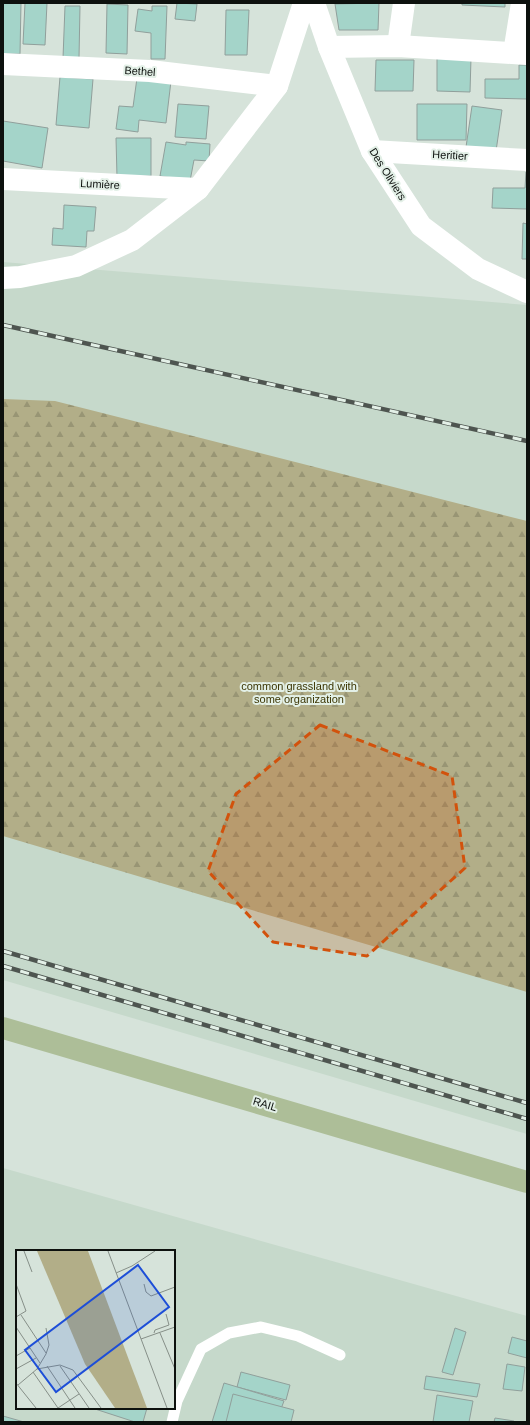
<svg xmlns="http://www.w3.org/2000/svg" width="530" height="1425" viewBox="0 0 530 1425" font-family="Arial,sans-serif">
	<defs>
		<pattern id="forest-firs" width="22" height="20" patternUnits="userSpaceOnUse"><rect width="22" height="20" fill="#b2ae88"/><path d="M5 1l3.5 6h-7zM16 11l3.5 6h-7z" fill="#989574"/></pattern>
	</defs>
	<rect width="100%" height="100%" fill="#d6e3da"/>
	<g fill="#c6d9cb" fill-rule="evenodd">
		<path d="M3,262l524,43v829l-524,-154z"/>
		<path d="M3,1168l524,148v106h-524zM17,1251h157v157h-157z"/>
	</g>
	<path fill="url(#forest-firs)" d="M3,399l52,2 472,120v471l-524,-156z"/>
	<g fill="#a4d4c9" stroke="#909f9b">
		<path d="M3,3h18l-1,51h-17z"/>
		<path d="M25,3h22l-2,42 -22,-1z"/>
		<path d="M177,3l20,1 -2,17 -20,-2z"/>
		<path d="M379,3l-1,27h-39l-4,-26z"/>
		<path d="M462,3h43v4l-43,-2z"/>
		<path d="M107,4l21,1 -1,49 -21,-1z"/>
		<path d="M65,6h15l-1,52h-16z"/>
		<path d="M152,6h15l-2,53h-14v-26l-16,-2 3,-22 14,2z"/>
		<path d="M226,10h23l-2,45h-22z"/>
		<path d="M437,58h34l-1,34 -33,-1z"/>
		<path d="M376,60h38l-1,31h-38z"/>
		<path d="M519,65h8v34l-42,-1v-19h34z"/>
		<path d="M60,77l33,2 -4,49 -33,-3z"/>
		<path d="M137,78l34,3 -5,42 -27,-3 -1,12 -22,-3 3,-23 14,1z"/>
		<path d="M178,104l31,2 -3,33 -31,-2z"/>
		<path d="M417,104h50l-1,36h-49z"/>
		<path d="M472,106l30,4 -6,41 -30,-4z"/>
		<path d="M3,121l45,7 -6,40 -39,-7z"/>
		<path d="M116,138h35v38l-34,1z"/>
		<path d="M166,142l20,3v-3l24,2 -1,17 -15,-1 -4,21 -30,-5z"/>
		<path d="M526,172h1v37l-35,-1 1,-20h32z"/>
		<path d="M64,205l32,2 -2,24h-7l-1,16 -34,-2 1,-17 10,1z"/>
		<path d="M523,223l4,1v35h-5z"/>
		<path d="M455,1328l11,4 -13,43 -11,-3z"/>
		<path d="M512,1337l15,4v17l-19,-5z"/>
		<path d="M507,1364l18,3 -3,24 -19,-2z"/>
		<path d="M241,1372l49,13 -4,15 -49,-13z"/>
		<path d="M426,1376l54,8 -3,13 -53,-8z"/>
		<path d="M224,1383l60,18 -8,21h-64z"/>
		<path d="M233,1394l61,16 -3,12h-65z"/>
		<path d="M437,1395l36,6 -4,21h-36z"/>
		<path d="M95,1408h52l-4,14h-8l-40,-13z"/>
		<path d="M3,1416l21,6h-21z"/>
		<path d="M495,1418l19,3v1h-20z"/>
	</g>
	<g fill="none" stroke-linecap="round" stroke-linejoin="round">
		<path stroke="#fff" stroke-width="11" d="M172,1422l5,-21 24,-52 28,-16 32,-6 37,9 42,19"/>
		<g stroke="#fff" stroke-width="22">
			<path d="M314,3l15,44 43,104 49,75 57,43 49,23"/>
			<path d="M398,46l6,-43"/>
			<path d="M329,47l69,-1 129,8"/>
			<path d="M514,53l8,-50"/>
			<path d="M3,64l147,7 127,15"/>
			<path d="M372,151l155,9"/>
			<path d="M3,179l195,10"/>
			<path d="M3,278l17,-1 56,-11 56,-26 66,-51 79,-103 27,-83"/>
		</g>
		<path stroke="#adbe98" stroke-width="22" d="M3,1028l524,154"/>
		<g stroke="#4e5550" stroke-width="4.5">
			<g id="rail">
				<path d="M3,325l524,116"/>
				<path d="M3,951l524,152"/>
				<path d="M3,966l524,153"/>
			</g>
		</g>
		<use href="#rail" stroke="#e3f0e7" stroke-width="3" stroke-dasharray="9" stroke-linecap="butt"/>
	</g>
	<path fill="#d2520c" fill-opacity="0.2" stroke="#d2520c" stroke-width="3" stroke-dasharray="8 5" stroke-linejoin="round" d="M320,725l132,51 13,92 -98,88 -94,-14 -65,-71 28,-77z"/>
	<g text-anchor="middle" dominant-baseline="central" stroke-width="4" stroke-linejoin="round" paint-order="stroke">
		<g font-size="11" fill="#0d110e" stroke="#e3f0e7">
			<text transform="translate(140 71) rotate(4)">Bethel</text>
			<text transform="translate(450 155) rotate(3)">Heritier</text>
			<text transform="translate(388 174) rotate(58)">Des Oliviers</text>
			<text transform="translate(100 184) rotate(3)">Lumière</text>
			<text transform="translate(265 1104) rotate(17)">RAIL</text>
		</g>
		<g font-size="11" fill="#3b3503" stroke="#e3f0e7">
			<text x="299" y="686">common grassland with<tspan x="299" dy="13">some organization</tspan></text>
		</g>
	</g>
	<g transform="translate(16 1250)">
		<rect width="159" height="159" fill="#d6e3da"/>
		<path d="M21,1h51l59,157h-32l-30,-44z" fill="#b2ae88"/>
		<path fill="none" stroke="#868f88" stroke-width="1" d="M8,1l8,21M92,1l59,157M100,23l16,-7 23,-15M0,34l10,27 -10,6M128,34l2,8 5,4 24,-9M5,65l25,38M0,77l24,36M138,83l1,-3 14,-5 -3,-11M144,83l15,36M125,89l34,-12M0,106l14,-8M31,116l28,42M44,116l29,42M0,119l20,-11M21,119l23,-4 13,5 28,38M17,122l25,36M0,133l20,25M2,135l19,-16 9,-15 3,-9 -3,-17M42,158l21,-14"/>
		<path fill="#1d4ed8" fill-opacity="0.15" stroke="#1d4ed8" stroke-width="2" d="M122,15l31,42 -113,85 -31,-42z"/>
		<rect width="159" height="159" fill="none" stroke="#0d110e" stroke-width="2"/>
	</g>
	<rect width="530" height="1425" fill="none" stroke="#0d110e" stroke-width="8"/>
</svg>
